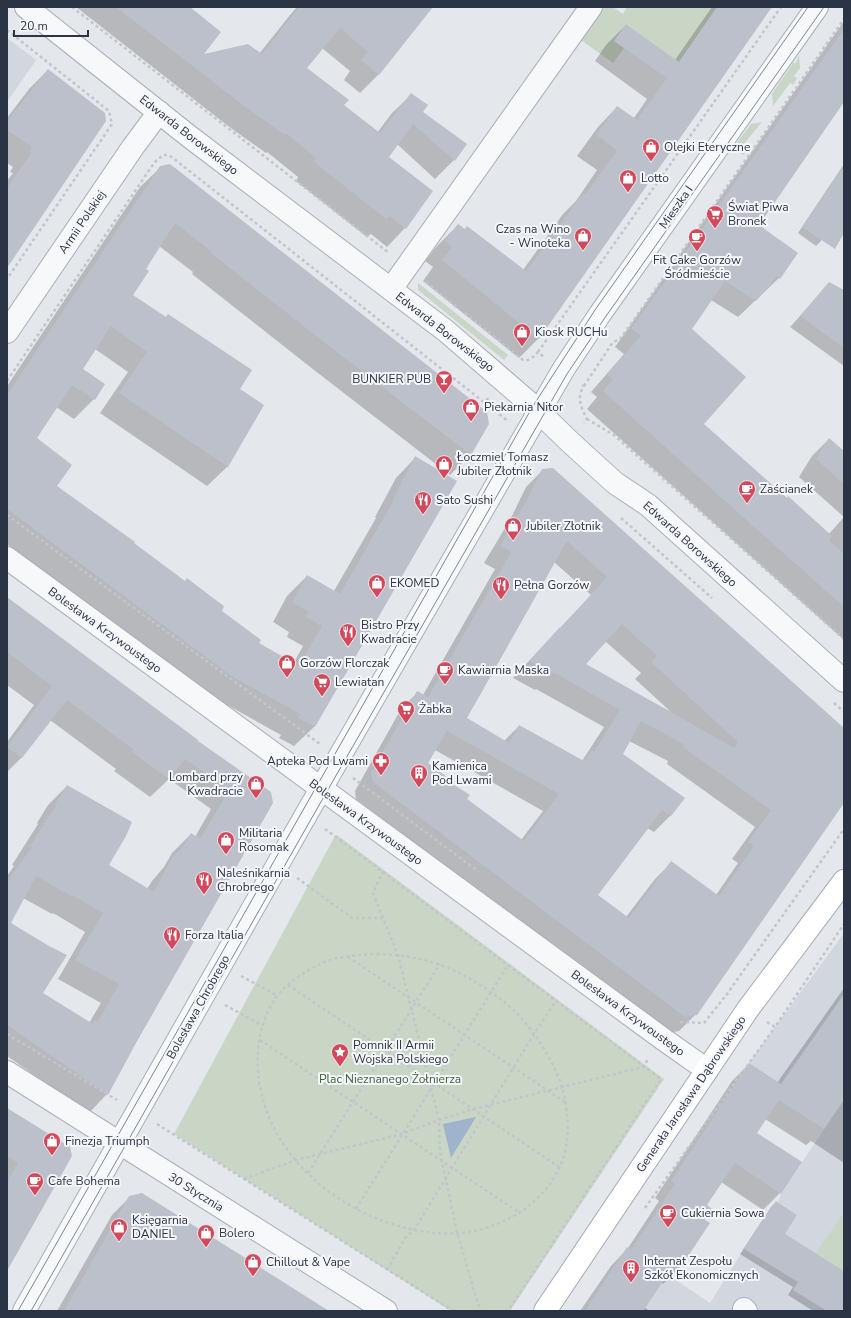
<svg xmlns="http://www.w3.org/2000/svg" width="851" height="1318" viewBox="0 0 851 1318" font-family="'Nunito Sans',sans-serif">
	<rect width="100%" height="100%" fill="#e4e7ec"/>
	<g fill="#d2d6de">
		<path d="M7,38l29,22 -29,42z"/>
		<path d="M844,933v378h-259l46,-61 79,53 34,-54 41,-15 12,-19 -19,-13 3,-8 50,-75 -82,-56z"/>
	</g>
	<g fill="#c9d6c5">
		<path d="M604,7h9l10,7 4,-7h90l-38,55 -53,-38 -12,17 10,7 -11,15 -32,-23z"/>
		<path d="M799,55l1,13 -6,8 3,2 -4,7 -3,-2 -17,23 -1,-12 21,-31h3z"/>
		<path d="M762,122l-19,23 5,4 -5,6 -7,-8 2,-6 13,-17z"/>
		<path d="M418,283l90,72 -4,5 -86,-70z"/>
		<path d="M337,835l327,244 -154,232h-59l-277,-177 161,-298z"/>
		<path d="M844,1212v59l-28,-18z"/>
	</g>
	<path fill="#9fb4cc" d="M476,1117l-25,41 -8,-34z"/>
	<g fill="#0003" fill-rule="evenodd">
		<path d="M76,7h112l13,48 58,-1 31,-39 7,-8h135l-53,67 -19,19 -16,-13 6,-9 -28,-23 -16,20 37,38 34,27 15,-20 19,-18 10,17 45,32 -12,16 -19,19 -38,-35 -10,13 18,71 -18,19 -16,-13 -4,3 -71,-56 2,-4 -31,-25 -1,1 -38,-27z"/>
		<path d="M712,7h59l-232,331 -20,20 -96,-77 10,-14 -8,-6 13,-16 20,-20 65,45 40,-56 13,-13 21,-31 -20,-14 21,-29 19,-20 17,11 13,-19 -52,-38 11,-16 20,-20 49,35z"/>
		<path d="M844,21v76l-87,128 22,53 -41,39 -27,-17 -21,29 13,95 84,75 42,35 15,-17v123l-257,-231 10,-12 -6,-5 33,-38 -9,-7z"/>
		<path d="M48,70l56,44 -97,153v-86l6,-8 -3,-1 3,-5 -6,-4v-45l22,-29z"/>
		<path d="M844,164v39l-23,38 -5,5 -18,-13z"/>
		<path d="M161,167l327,257 -18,31 -20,20 -136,-105 -122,-96 1,-2 -34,-26 -15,23 -13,26 107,94 25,16 -36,62 -20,19 -107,-73 28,-41 -33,-23 -14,20 23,15 -10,15 -20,20 -18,-12 -20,31 20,48 165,125 36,32 36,21 10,-18 -16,-9 2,-5 -16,-10 14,-26 20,-20 27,15 42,-73 -1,-1 21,-39 19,-20 -101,269 -20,19 -15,-8 2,-3 -68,-38 -206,-153v-158l133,-199z"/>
		<path d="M829,284l15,7v75l-54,-39z"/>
		<path d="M829,439l15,13v65l-45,-40 13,-21z"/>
		<path d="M543,470l301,259v72l-148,213 -17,17 -11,2 -312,-234 -1,-8 46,-82 17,-17 5,3 72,-126 -11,-6 27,-45 15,-31zM554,562l37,33 -78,83 22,12 1,-1 68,38 -22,34 -63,-35 -15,15 -39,-23zM605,641l36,32 -6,6 36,33 -87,-47zM629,741l39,20 -1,3 88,63 -23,32 6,4 -22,32 -44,-33 -17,17 -29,38 -29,-22 50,-67 7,4 16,-16 14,-18 -62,-44zM435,750l108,61 -22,29 -55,-41 -39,-36z"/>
		<path d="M7,598l189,143 74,52 -163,301 -18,19 -82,-57v-180l7,-10 -2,-1 26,-41 -1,-1 11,-18 19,-19 40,79 40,24 5,-8 12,-14 8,-14 19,-19 4,3 16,-28 -42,-30 -19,18 -36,-26 2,-2 -66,-49 -29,38 -14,14v-30l27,-37 -27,-20zM23,898l29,16 1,-1 32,19 -27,47 43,24 -12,20 -47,-30 -33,-70z"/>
		<path d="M844,988v175l-33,-22 -5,4 -41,-26 -10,14 25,60 -17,17 -42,-28 -16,24 -1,14 5,3 -29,44 -17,17 -2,-2 -17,25 6,4h-70l31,-45 17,-18 31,-47 -4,-3 77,-117 17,-17 28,19z"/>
		<path d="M7,1109l62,38 -62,122z"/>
		<path d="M130,1197l198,114h-271l55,-96z"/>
		<path d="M776,1202l8,32 60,38v39h-31l-25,-16 5,-8 -53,-33 31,-47z"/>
	</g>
	<g fill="#bbc0ca" fill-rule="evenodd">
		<path d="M116,7h74l31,25 -17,22 44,-10 14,10 37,-47h134l-54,68 -18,-15 7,-8 -28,-24 -33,40 42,32 -5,5 36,28 31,-40 17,12 -5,7 44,32 -12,17 -42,-37 -24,33 44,34 -27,38 -16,-13 -4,3 -72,-57 2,-4 -30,-25 -1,2 -38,-27z"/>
		<path d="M717,7h55l-233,332 -97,-79 10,-13 -7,-6 13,-17 7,5 2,-3 59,45 57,-78 2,2 32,-45 -21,-15 21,-29 20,14 30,-42 -53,-37 12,-17 53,38z"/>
		<path d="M844,29v73l-85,123 39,28 -18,26 -4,-3 -9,13 -11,12 -31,-20 -33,48 54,48 -42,47 83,74 1,-2 44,40 -3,4 15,14v53l-100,-89 -141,-127 10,-12 -6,-5 34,-38 -10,-7z"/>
		<path d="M48,69l57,44 1,8 -99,147v-80l24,-35 -2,-1 3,-5 -25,-17v-9z"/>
		<path d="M170,164l317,248 2,12 -18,31 -137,-105 -123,-97 1,-1 -37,-29 -29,46 3,2 -16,24 33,22 2,-3 84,56 -12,19 24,16 -36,62 -109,-74 28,-41 -36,-26 -28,43 22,15 -10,16 -23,-15 -35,53 35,27 -15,21 78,56 -1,1 51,38 2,-3 26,20 11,8 -2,5 39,29 -2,3 40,23 23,-40 -16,-9 3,-5 -17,-10 15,-27 33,19 55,-96 -1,-1 21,-41 42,25 -142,246 -17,-9 2,-4 -67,-37 -226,-168v-114l153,-229z"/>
		<path d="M844,165v68l-9,16 -33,-22z"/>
		<path d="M829,282l15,8v58l-44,-32z"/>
		<path d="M829,438l15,13v33l-28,-25z"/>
		<path d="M553,468l291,260v75l-147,212 -12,2 -312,-235 -2,-9 46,-82 11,6 83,-145 -11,-6 27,-46 15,-31zM567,541l40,36 -46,51 -1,-1 -31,34 24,12v-1l67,38 -26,42 -2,-2 -8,11 -65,-36 -10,18 -42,-25zM622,624l35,32 -6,6 87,80 -4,6 -148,-84zM641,721l43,23 -1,3 88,63 -23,32 6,4 -35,50 -48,-35 -42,57 -31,-23 64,-85 9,6 14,-18 -62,-44zM447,731l112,63 -35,47 -57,-42 3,-4 -25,-16 2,-2 -19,-14z"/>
		<path d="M7,597l191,143v1l73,51 2,11 -137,240 -28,52 -101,-70v-143l25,-35 -2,-1 26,-41 -1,-1 12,-19 65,37 -6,14 -17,29 45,27 16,-31 9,-11 1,1 11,-18 9,6 29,-49 -44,-31 -16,20 -37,-27 2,-2 -67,-50 -45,58 -15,-11 45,-61 -45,-34zM36,876l35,20 1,-1 31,18 -28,47 44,24 -21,37 -3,-1 -2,4 -50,-31 24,-38 -18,-9 -38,-23z"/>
		<path d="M844,994v106l-20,29 -45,-29 -22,33 45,29 -21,32 -46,-31 -28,42 5,4 -7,11 5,3 -29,44 -5,-3 -7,11 -1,-1 -25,37h-58l42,-64 4,3 44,-66 -4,-3 78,-118 32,21z"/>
		<path d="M7,1108l63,39 2,9 -65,115v-89l11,-19 -11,-7z"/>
		<path d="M142,1193l97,61 90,57h-265l65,-115z"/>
		<path d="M776,1201l21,14 -12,19 59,37v40h-17l-34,-21 5,-8 -54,-33z"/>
	</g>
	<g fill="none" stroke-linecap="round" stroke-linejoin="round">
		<g stroke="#a9aeb7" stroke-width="24">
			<g id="minor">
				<path d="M26,7l164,130 256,194 87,75 37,36 45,41 33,22 196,176"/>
				<path d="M391,289l200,-282"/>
				<path d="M7,332l126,-185 26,-35"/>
				<path d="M7,558l656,481 44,31"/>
				<path d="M7,1072l379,239"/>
				<path d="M744,1309l2,2"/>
				<path d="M24,1311l283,-498 256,-443 37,-56 217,-307"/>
			</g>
		</g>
		<g stroke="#a3abb8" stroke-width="24">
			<path id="major" d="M545,1311l203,-302 96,-128"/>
		</g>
		<g stroke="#c2c5cb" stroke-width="2.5" stroke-dasharray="3 3" stroke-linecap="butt">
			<path d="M72,7l317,246"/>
			<path d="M7,30l102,81 3,13 -105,155"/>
			<path d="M426,282l33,27"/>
			<path d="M465,313l58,47c7,1 10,-3 15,-8l6,5"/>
			<path d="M538,352l243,-345"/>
			<path d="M7,381l147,-218 9,-8h6l316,248"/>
			<path d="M582,385l2,1c-8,12 -3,21 3,33l-3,4"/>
			<path d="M584,386l29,-44 7,-3 16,-22 208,-298"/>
			<path d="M488,398l-3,5 23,18"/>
			<path d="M587,419l27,16 230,204"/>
			<path d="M7,515l313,229"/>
			<path d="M621,518l91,80"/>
			<path d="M834,703l10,9"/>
			<path d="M353,778l126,94"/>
			<path d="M325,829l336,250 -153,232"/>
			<path d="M383,871l-10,22 25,62 41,165 1,32 17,80 23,79"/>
			<path d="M297,878l55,40h31"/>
			<path d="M377,954c42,1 73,11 108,34 13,9 26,18 36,30 15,15 37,52 42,72 5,21 7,48 0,69 -15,41 -53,66 -95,73 -26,4 -48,0 -73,-7 -45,-14 -84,-41 -111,-80 -29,-42 -38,-105 -7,-149 10,-13 27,-24 41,-31 17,-9 39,-10 59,-11z"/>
			<path d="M348,957l217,145"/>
			<path d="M241,976l37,20"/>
			<path d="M288,985l271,182"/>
			<path d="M728,995l-1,-1 117,-165"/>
			<path d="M225,1005l38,21"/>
			<path d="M680,1022l24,1 23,-29"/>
			<path d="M767,1022l8,5 69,-103"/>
			<path d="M7,1034l110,66"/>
			<path d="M260,1040l260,173"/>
			<path d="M157,1124l296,187"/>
			<path d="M308,1173l132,-209"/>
			<path d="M244,1179l52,-19 106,-26 37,-14 31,-10 173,-43 6,-9"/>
			<path d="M645,1208l130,-181"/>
			<path d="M356,1209l152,-244"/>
			<path d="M387,1270l18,-32 9,-8 120,-196 22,-33"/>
		</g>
		<use href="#minor" stroke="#f7f8fa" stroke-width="22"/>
		<use href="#major" stroke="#fff" stroke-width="22"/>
		<g stroke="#7d8696" stroke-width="1">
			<path d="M18,1311l515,-905 62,-96 213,-303"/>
			<path d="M31,1311l295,-518 241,-419 37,-55 220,-312"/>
		</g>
	</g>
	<defs>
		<g id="shop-pin" transform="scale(0.9)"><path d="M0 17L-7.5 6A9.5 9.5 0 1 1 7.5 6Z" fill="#d1495b" stroke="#f4f6f9"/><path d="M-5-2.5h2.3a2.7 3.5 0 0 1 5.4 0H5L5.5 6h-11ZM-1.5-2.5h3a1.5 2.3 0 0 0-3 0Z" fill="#fff"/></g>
		<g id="supermarket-pin" transform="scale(0.9)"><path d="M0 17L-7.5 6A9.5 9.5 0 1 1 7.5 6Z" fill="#d1495b" stroke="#f4f6f9"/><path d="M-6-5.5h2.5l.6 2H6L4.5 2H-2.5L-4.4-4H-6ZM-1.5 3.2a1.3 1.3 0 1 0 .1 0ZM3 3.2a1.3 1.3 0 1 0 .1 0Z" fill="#fff"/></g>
		<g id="cafe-pin" transform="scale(0.9)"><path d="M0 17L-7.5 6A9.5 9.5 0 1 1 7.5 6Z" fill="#d1495b" stroke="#f4f6f9"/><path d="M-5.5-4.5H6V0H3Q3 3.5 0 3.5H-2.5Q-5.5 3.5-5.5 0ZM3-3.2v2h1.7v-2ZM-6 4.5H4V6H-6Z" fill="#fff"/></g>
		<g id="bar-pin" transform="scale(0.9)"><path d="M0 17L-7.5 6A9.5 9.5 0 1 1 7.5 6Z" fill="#d1495b" stroke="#f4f6f9"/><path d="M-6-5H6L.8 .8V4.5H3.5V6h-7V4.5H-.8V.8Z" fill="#fff"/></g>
		<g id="restaurant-pin" transform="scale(0.9)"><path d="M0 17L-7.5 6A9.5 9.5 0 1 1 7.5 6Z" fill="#d1495b" stroke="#f4f6f9"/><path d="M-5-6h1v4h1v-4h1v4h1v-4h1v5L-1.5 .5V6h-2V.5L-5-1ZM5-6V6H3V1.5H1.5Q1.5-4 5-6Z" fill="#fff"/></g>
		<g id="pharmacy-pin" transform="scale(0.9)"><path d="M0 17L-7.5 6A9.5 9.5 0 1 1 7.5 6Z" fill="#d1495b" stroke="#f4f6f9"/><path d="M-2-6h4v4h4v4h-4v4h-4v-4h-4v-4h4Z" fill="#fff"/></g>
		<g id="building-pin" transform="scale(0.9)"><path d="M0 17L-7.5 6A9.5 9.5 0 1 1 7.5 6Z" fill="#d1495b" stroke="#f4f6f9"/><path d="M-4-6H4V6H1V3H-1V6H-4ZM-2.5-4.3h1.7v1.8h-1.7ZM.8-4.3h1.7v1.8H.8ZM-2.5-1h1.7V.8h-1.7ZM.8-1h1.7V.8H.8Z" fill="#fff"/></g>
		<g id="sight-pin" transform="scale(0.9)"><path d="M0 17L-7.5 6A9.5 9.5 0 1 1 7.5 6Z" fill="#d1495b" stroke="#f4f6f9"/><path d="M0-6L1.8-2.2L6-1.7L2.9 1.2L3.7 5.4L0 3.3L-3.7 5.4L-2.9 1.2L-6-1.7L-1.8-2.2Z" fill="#fff"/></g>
	</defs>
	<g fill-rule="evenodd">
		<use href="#shop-pin" x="651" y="147"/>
		<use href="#shop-pin" x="628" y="178"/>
		<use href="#supermarket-pin" x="715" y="214"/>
		<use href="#shop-pin" x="583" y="236"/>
		<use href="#cafe-pin" x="697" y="237"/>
		<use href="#shop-pin" x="522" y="332"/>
		<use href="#bar-pin" x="444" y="379"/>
		<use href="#shop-pin" x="471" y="407"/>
		<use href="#shop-pin" x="444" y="464"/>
		<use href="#cafe-pin" x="747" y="489"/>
		<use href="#restaurant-pin" x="423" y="500"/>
		<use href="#shop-pin" x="513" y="526"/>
		<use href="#shop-pin" x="377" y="583"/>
		<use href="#restaurant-pin" x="501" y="585"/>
		<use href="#restaurant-pin" x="348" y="632"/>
		<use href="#shop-pin" x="287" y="663"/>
		<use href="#cafe-pin" x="445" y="670"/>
		<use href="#supermarket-pin" x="322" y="682"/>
		<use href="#supermarket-pin" x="406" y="709"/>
		<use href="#pharmacy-pin" x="381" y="761"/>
		<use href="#building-pin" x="419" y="773"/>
		<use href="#shop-pin" x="256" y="784"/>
		<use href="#shop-pin" x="226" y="840"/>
		<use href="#restaurant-pin" x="204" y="880"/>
		<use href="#restaurant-pin" x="172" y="935"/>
		<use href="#sight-pin" x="340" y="1052"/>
		<use href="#shop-pin" x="52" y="1141"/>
		<use href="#cafe-pin" x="35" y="1181"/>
		<use href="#cafe-pin" x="668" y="1213"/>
		<use href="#shop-pin" x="119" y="1227"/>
		<use href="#shop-pin" x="206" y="1233"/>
		<use href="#shop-pin" x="253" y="1262"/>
		<use href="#building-pin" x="631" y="1268"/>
	</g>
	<g text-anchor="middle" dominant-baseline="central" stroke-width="4" stroke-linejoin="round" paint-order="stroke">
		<g font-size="12" fill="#2b3445" stroke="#f4f6f9">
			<text transform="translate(189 135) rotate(38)">Edwarda Borowskiego</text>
			<text transform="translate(676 207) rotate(-55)">Mieszka I</text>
			<text transform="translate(82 222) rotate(-56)">Armii Polskiej</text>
			<text transform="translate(445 332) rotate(38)">Edwarda Borowskiego</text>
			<text transform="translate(690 544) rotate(42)">Edwarda Borowskiego</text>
			<text transform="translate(105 630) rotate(36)">Bolesława Krzywoustego</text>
			<text transform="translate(366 822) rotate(36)">Bolesława Krzywoustego</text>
			<text transform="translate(198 1007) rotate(-61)">Bolesława Chrobrego</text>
			<text transform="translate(628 1013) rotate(36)">Bolesława Krzywoustego</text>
			<text transform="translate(691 1094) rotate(-56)">Generała Jarosława Dąbrowskiego</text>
			<text transform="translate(196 1192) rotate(32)">30 Stycznia</text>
		</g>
		<g font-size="12" fill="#2b3445" stroke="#f4f6f9" text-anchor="start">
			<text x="664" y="147">Olejki Eteryczne</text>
			<text x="641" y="178">Lotto</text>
			<text x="728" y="207">Świat Piwa<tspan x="728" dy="14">Bronek</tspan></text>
			<text x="570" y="229" text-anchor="end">Czas na Wino<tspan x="570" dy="14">- Winoteka</tspan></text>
			<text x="697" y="260" text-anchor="middle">Fit Cake Gorzów<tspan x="697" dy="14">Śródmieście</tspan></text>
			<text x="535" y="332">Kiosk RUCHu</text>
			<text x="431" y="379" text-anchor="end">BUNKIER PUB</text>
			<text x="484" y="407">Piekarnia Nitor</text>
			<text x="457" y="457">Łoczmiel Tomasz<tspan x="457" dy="14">Jubiler Złotnik</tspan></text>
			<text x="760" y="489">Zaścianek</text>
			<text x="436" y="500">Sato Sushi</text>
			<text x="526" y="526">Jubiler Złotnik</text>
			<text x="390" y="583">EKOMED</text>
			<text x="514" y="585">Pełna Gorzów</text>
			<text x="361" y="625">Bistro Przy<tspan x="361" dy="14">Kwadracie</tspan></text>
			<text x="300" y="663">Gorzów Florczak</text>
			<text x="458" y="670">Kawiarnia Maska</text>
			<text x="335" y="682">Lewiatan</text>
			<text x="419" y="709">Żabka</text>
			<text x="368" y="761" text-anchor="end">Apteka Pod Lwami</text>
			<text x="432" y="766">Kamienica<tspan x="432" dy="14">Pod Lwami</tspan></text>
			<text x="243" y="777" text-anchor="end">Lombard przy<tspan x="243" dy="14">Kwadracie</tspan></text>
			<text x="239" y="833">Militaria<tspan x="239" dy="14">Rosomak</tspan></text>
			<text x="217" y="873">Naleśnikarnia<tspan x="217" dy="14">Chrobrego</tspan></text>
			<text x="185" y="935">Forza Italia</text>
			<text x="353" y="1045">Pomnik II Armii<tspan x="353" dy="14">Wojska Polskiego</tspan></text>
			<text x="65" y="1141">Finezja Triumph</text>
			<text x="48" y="1181">Cafe Bohema</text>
			<text x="681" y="1213">Cukiernia Sowa</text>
			<text x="132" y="1220">Księgarnia<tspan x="132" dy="14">DANIEL</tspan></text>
			<text x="219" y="1233">Bolero</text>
			<text x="644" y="1261">Internat Zespołu<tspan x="644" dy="14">Szkół Ekonomicznych</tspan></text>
			<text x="266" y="1262">Chillout &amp; Vape</text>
		</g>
		<g font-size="12" fill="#3f6138" stroke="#f4f6f9">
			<text x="390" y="1079">Plac Nieznanego Żołnierza</text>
		</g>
	</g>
	<rect width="851" height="1318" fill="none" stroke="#2b3445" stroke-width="16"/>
	<path d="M14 30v6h74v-6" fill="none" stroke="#2b3445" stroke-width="2"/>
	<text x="20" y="30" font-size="12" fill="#2b3445" stroke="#f4f6f9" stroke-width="3" paint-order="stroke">20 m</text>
</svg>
